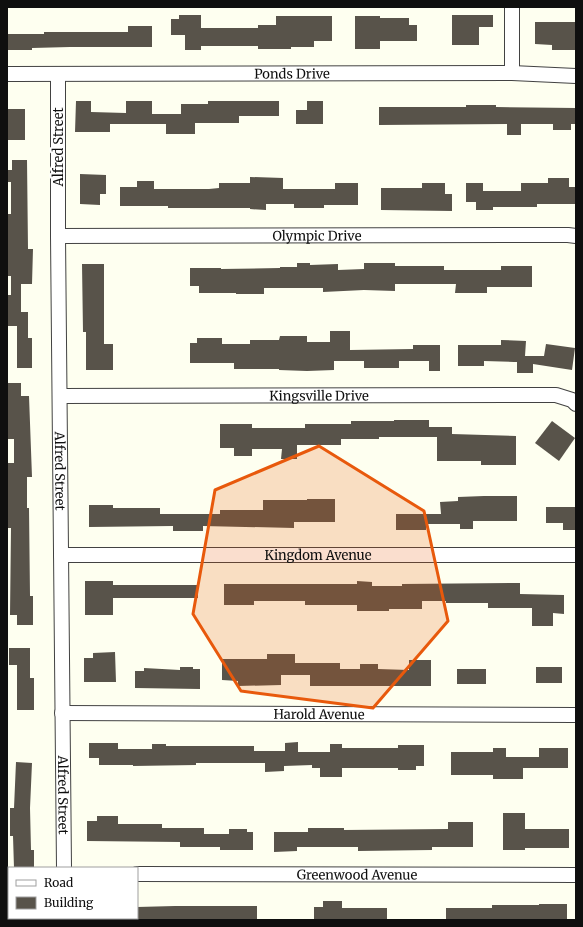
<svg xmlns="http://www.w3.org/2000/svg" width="583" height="927" viewBox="0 0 583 927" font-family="Merriweather,serif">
	<rect width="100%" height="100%" fill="#fefff0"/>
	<g fill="#58534a">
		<path d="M179,15h22v13h57v-3h18v-9h56v25h-18v6h-23v2h-33v-3h-57v4h-16v-15h-14v-16h8z"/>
		<path d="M452,15h41v12h-14v18h-27z"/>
		<path d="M355,16h25v2h29v7h8v16h-37v8h-25z"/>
		<path d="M535,22h41v28h-24v-5l-17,-1z"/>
		<path d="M128,26h24v21h-82l-38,1v2h-25v-16h37v-2h84z"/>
		<path d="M76,101h15v11l35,1v-12h26v13h29v-10h27v-3h71v15h-40v7h-44v11h-29v-10h-56v8h-35z"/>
		<path d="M307,101h16v23h-27v-14h11z"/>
		<path d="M466,105h30v2l80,1v16h-5v6h-18v-6h-32v11h-14v-11l-128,1v-18h87z"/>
		<rect x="8" y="109" width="17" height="31"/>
		<path d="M12,160h15l1,89h5l-1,35h-11v28h7v26h4v30h-15v-42h-10v-31h4v-19h-3v-36h-1v-26h4v-32h-4v-12h5z"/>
		<path d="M80,174l26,1v19h-6v11l-20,-1z"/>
		<path d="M250,177l33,1v11h52v-6h23v22h-34v3h-30v-4h-28v6l-16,-1v-1h-82v-2h-48v-19h17v-6h17v8h55l10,-1v-5h31z"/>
		<path d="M548,178h21v9h7v17h-39v3h-44v3h-17v-8h-10v-19h17v8h38v-8h27z"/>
		<path d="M422,183h23v11h7v17l-71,-1v-22h41z"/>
		<path d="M297,263h13v2l28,-1v6l26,-1v-6h31v3h49v4h57v-4h31v21h-45v6h-32l1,-9h-61v7l-31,-1 -41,2v-4h-59v6h-28v-1h-37v-7h-9v-18h31v1l59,-1v-1h17z"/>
		<path d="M82,264h22v80h9v26h-27v-38h-3z"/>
		<path d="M330,331h20v19l63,-1v-4h27v26h-11v-10h-30v7h-35v-7h-30v9l-27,1 -28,-1v-1h-45v-6h-44v-20h7v-5h25v6h28v-4h29l1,-4h27v6h23z"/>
		<path d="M501,340l25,1 -1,15h19l2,-12 29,4 -3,22 -39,-6v9h-16v-11h-3l-30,-1v5h-26v-21h43z"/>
		<path d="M7,383h14v13h8l3,81h-5v31h2l1,88h3v29h-16v-10h-7l1,-87h-4v-65h7v-24h-7z"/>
		<path d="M394,420h35v7h23v7l64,2v29h-35v-4h-44v-24h-58v2h-38v6h-44v14h-16l1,-10h-30v7h-18v-8h-14v-24h32v4h53v-4h46v-3h43z"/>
		<path d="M552,421l23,17 -16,23 -24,-18z"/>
		<path d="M484,496h33v25h-44v8h-13v-5h-34v6h-30v-16h45l-1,-12 18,-1v-4z"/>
		<path d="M307,499h28v23h-41v6l-91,-2v5h-30v-5l-84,1v-22h24v3h47v6h60v-4h43v-10h44z"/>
		<path d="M546,507h30v23h-13v-7h-17z"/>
		<path d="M85,581h28v4h85v13h-85v17h-28z"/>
		<path d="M357,581l15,1v4h30v-2l118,-1v11l44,1v19l-11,-1v13h-21v-18h-44v-5h-42v-2h-24v8h-33v2h-32v-6h-52v-4h-51v4h-30v-21h133z"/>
		<path d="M9,648h21v30h4v32h-17v-45h-8z"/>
		<path d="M115,652l1,30h-32v-24h9v-5z"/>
		<path d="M267,654h28v9h45v6h20v-5h18v5l31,1v-10h22v26h-121v-11h-29v10l-43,1v-5l-16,-1v-21h45z"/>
		<path d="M180,667h13v2h7v20l-65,-1v-17h9v-3l36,2z"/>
		<rect x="536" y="667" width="26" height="16"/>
		<rect x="457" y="669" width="29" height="15"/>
		<path d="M298,742v10h32v-8h12v4h56v-3h26v21h-8v4h-18v-2h-56v9h-22v-9h-8v-3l-28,1v5l-19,1v-9h-69v2l-63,1v-1h-34v-7h-10v-15h29v6h34v-5h14v2h88v5h31v-8z"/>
		<path d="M493,748h13v9h33v-9h29v20h-45v11h-30v-4h-42v-23h42z"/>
		<path d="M16,762l16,1 -2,45 1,42h3v18h-20l-1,-32h-3v-28h4z"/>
		<path d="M503,813h22v16h44v19h-44v2h-22z"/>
		<path d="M97,816h21v8h44v4h42v6h25v-5h18v3h6v18h-33v-3h-40v-5l-93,-1v-20h10z"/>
		<path d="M448,822h25v25h-41v3l-74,1v-4h-61v4l-23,1v-20h34v-4h36v2l104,-1z"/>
		<path d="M323,901h19v7h45v12h-73v-13h9z"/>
		<path d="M539,904h28v16h-121v-12h46v-3h47z"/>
		<path d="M175,906h82v14h-120v-13z"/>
	</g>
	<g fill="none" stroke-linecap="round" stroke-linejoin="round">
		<g stroke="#424242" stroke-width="16">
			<g id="street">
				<path d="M512,7v66"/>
				<path id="s1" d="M7,74l505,-1 64,3"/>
				<path id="s2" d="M58,75v161l6,632"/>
				<path id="s3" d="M58,236l510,-1 8,1"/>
				<path id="s4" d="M60,396l496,-1 16,5 4,4"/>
				<path id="s5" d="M61,555h515"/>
				<path id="s6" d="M62,713l514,2"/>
				<path id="s7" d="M137,874l439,1"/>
				<path d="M64,920v-2"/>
			</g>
		</g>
		<use href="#street" stroke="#fff" stroke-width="14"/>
	</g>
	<path fill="#e8590c" fill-opacity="0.2" stroke="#e8590c" stroke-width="3" stroke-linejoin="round" d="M319,446l105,65 24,110 -75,87 -132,-17 -48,-77 22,-124z"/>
	<g text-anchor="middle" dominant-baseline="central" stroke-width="4" stroke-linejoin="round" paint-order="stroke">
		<g font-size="13" fill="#0f0f0f" stroke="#fff">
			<text stroke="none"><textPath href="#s1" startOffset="285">Ponds Drive</textPath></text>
			<text transform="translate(58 147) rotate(-90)">Alfred Street</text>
			<text stroke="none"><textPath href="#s3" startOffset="259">Olympic Drive</textPath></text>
			<text stroke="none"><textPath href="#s4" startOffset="259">Kingsville Drive</textPath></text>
			<text stroke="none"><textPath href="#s2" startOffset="396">Alfred Street</textPath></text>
			<text stroke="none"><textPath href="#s5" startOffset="257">Kingdom Avenue</textPath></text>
			<text stroke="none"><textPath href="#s6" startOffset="257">Harold Avenue</textPath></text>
			<text stroke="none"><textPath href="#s2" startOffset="720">Alfred Street</textPath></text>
			<text stroke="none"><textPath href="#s7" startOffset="220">Greenwood Avenue</textPath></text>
		</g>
	</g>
	<rect width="583" height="927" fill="none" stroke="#0f0f0f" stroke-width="16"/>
	<rect x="8" y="867" width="130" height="52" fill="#ffffff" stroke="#9f9f9f"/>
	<rect x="16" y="880" width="20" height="6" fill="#ffffff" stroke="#9f9f9f"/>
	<text x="44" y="887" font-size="12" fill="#0f0f0f">Road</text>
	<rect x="16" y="897" width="20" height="12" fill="#58534a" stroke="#9f9f9f"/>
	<text x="44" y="907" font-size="12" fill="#0f0f0f">Building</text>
</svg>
